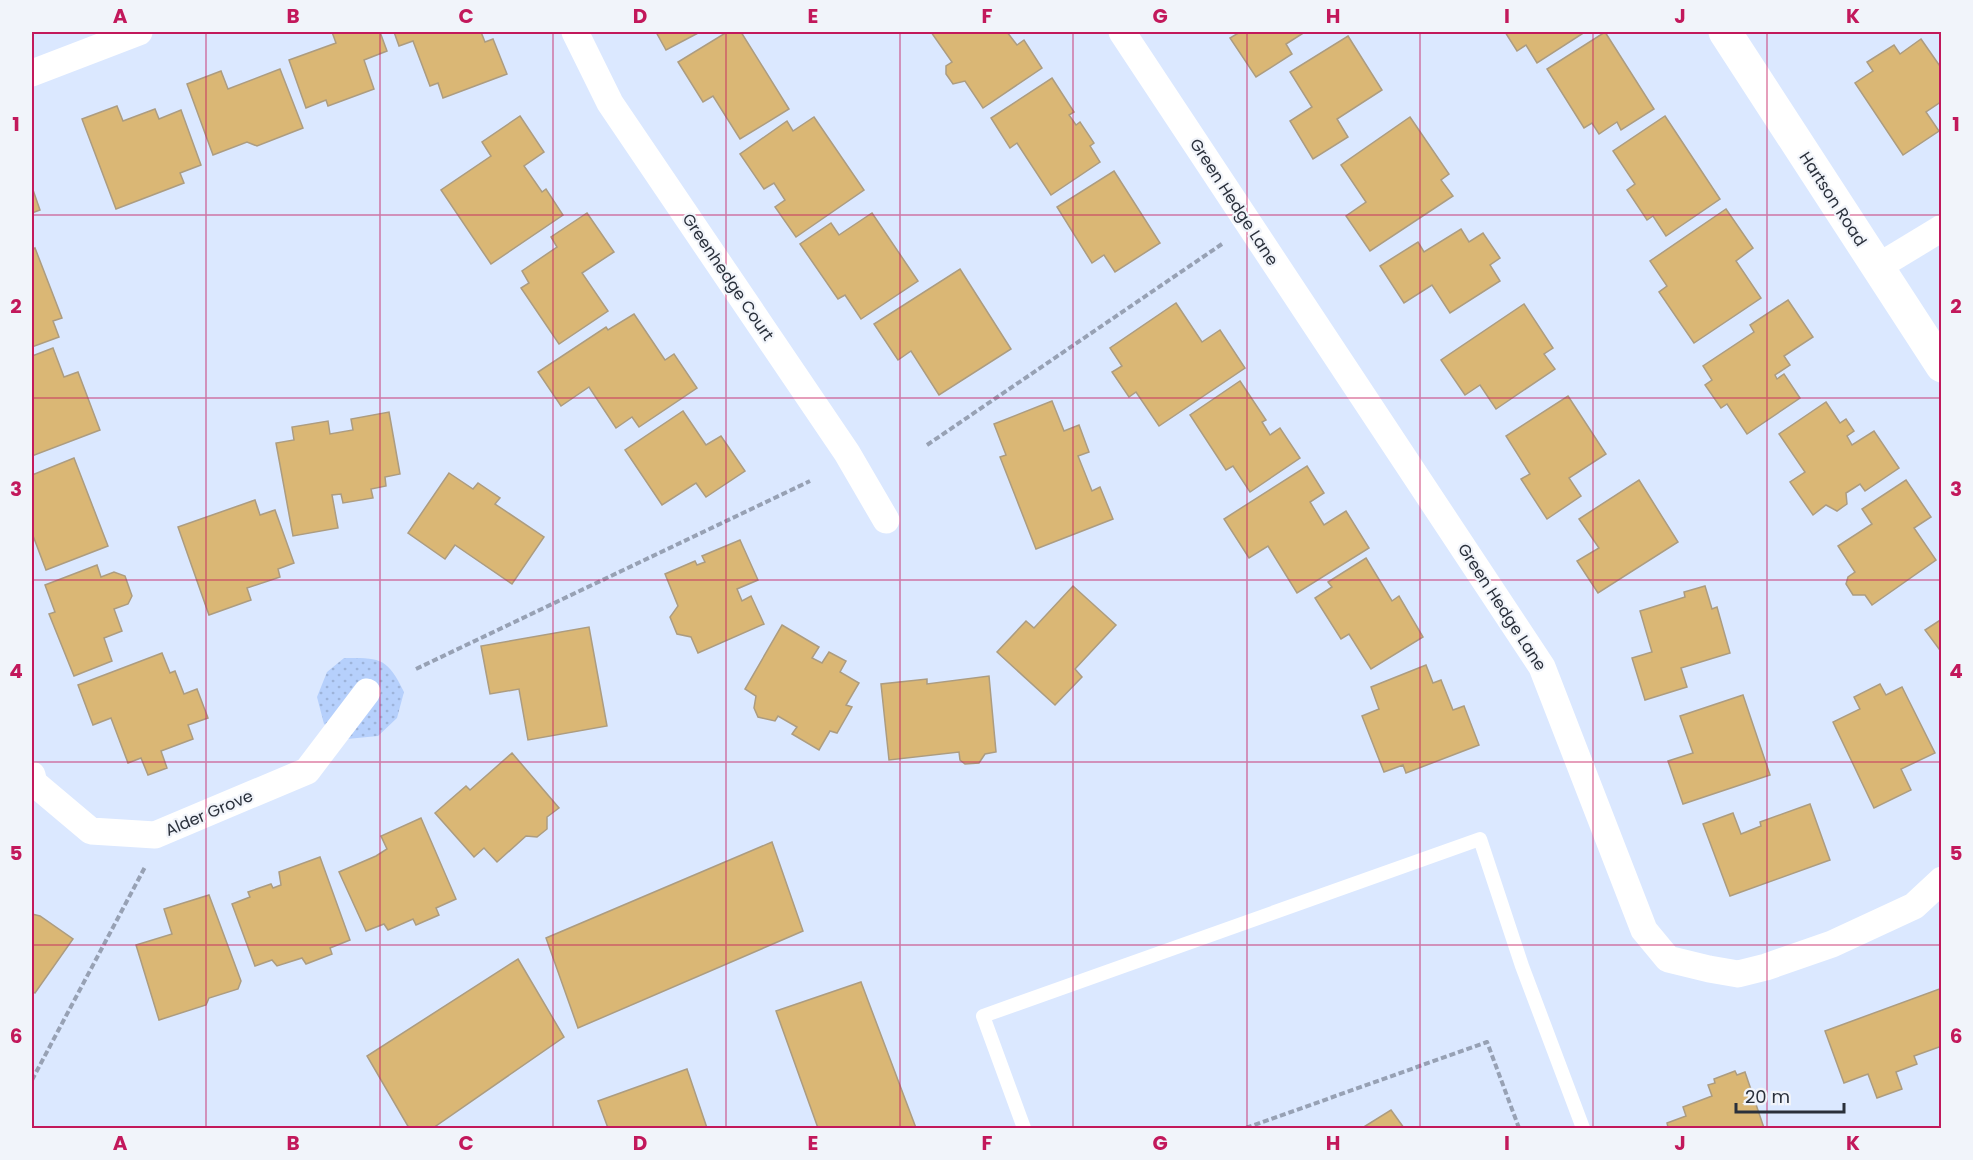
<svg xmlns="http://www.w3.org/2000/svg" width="1973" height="1160" viewBox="0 0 1973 1160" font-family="Poppins,sans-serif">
	<defs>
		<pattern id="grass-dots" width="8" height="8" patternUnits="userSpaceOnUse" patternTransform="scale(1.5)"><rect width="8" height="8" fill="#b6d0fc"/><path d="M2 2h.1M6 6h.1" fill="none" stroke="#9db3d9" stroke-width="1.8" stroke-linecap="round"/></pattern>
	</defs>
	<rect width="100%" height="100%" fill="#dbe8ff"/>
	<path fill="url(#grass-dots)" d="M344,658c36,0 43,-1 60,34l-7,26 -19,18 -31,3 -23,-15 -7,-27 10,-25z"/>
	<g fill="#dab775" stroke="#ac9c80" stroke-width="1.5">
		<path d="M332,32h48l7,19 -23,9 10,29 -46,17 -2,-6 -20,8 -17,-48 47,-17z"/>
		<path d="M394,32h87l4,10 8,-3 14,35 -64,24 -5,-15 -8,3 -17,-45 -14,5z"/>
		<path d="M656,32h44l-34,18z"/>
		<path d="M727,32h14l48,77 -49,30 -27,-43 -10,6 -25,-40z"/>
		<path d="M931,32h76l10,13 7,-5 18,28 -59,40 -18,-27 -12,3 -7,-10v-8l6,-4z"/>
		<path d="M1240,32h65l-19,12 6,10 -36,23 -26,-39z"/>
		<path d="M1505,32h80l-48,31 -11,-18 -9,6z"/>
		<path d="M1605,32l49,77 -33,21 -4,-8 -18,12 -7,-11 -8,5 -37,-59z"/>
		<path d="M1348,36l34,54 -45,29 11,18 -35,22 -23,-38 22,-14 -22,-35z"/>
		<path d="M1921,39l21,30v32l-16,11 13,19 -36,24 -48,-72 18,-12 -6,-9 27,-17 6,9z"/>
		<path d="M280,69l23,59 -46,18 -10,-4 -34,13 -26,-71 34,-13 7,18z"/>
		<path d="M1052,78l22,34 -5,3 7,10 4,-3 14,21 -4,3 10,16 -49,33 -34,-52 -7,5 -19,-30z"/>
		<path d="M117,106l6,15 32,-12 4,10 22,-9 20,55 -21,8 4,10 -68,26 -34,-90z"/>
		<path d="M520,116l24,36 -20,14 18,26 4,-3 17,26 -72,49 -50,-74 50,-34 -9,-14z"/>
		<path d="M1665,116l55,83 -54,37 -13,-20 -6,4 -20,-30 8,-6 -22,-33z"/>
		<path d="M814,117l50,73 -68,47 -21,-30 10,-7 -11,-17 -10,6 -24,-35 47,-33 6,10z"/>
		<path d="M1410,117l39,57 -8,6 12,16 -83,55 -24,-35 20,-14 -25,-37z"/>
		<path d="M1114,171l46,72 -45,29 -11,-17 -12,8 -35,-56z"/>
		<path d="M32,187l8,23 -8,3z"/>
		<path d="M1726,209l27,39 -17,13 25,37 -67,45 -35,-51 8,-6 -17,-25z"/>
		<path d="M587,213l27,39 -32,21 26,38 -49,33 -38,-56 8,-5 -7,-12 35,-24 -6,-10z"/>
		<path d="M872,213l46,68 -57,38 -16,-24 -7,4 -38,-55 31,-21 8,12z"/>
		<path d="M1461,229l8,13 14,-9 17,25 -10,7 10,16 -50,32 -18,-28 -28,18 -24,-37 38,-24 6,10z"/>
		<path d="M35,248l27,70 -9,3 6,16 -27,10v-97z"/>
		<path d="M960,269l51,80 -72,46 -28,-44 -13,9 -24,-36z"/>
		<path d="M1788,300l25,37 -29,19 6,9 -15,10 2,4 7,-5 16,24 -53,36 -20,-30 -6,4 -16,-23 7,-5 -9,-14 51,-34 -4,-7z"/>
		<path d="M1176,303l26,39 18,-12 25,38 -86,58 -23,-34 -7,5 -17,-25 10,-6 -12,-18z"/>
		<path d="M1524,304l29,44 -9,6 11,15 -59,40 -16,-24 -15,10 -24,-35z"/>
		<path d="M634,314l31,46 9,-6 23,34 -58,39 -7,-10 -16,11 -27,-41 -28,19 -23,-34 68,-45 2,3z"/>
		<path d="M53,348l11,29 14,-5 22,58 -68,26v-100z"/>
		<path d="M1240,381l26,39 -4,2 8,13 10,-7 20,30 -50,34 -17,-26 -7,4 -36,-55z"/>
		<path d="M1568,396l38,58 -37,24 12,18 -34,23 -26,-40 9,-5 -24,-38z"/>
		<path d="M1052,401l12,30 15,-6 10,27 -11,4 14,35 8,-4 13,32 -77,30 -36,-92 6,-2 -12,-31z"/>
		<path d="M1826,402l14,21 6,-4 8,12 -7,5 5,9 22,-14 25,37 -34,23 -5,-7 -14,9 1,11 -10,7 -11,-6 -13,10 -23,-33 15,-10 -26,-38z"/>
		<path d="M683,411l23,34 15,-9 24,35 -39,26 -10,-14 -34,22 -37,-55z"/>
		<path d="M389,412l11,62 -15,3 1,9 -15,3 2,9 -30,5 -2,-9 -9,1 6,33 -45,8 -17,-93 18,-3 -2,-13 36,-6 2,13 23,-4 -2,-11z"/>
		<path d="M74,458l34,88 -62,24 -14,-37v-58z"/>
		<path d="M1307,466l17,27 -14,9 14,23 22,-14 23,37 -72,45 -29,-47 -19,12 -25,-39z"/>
		<path d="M449,473l24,16 5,-6 22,15 -5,6 49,33 -32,47 -57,-39 -10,14 -37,-26z"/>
		<path d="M1639,480l39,62 -80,51 -21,-32 22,-13 -20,-29z"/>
		<path d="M1906,480l25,37 -17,11 22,32 -64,45 -7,-10h-12l-7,-11 2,-7 7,-5 -17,-26 34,-22 -10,-15z"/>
		<path d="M255,500l5,15 15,-5 19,53 -16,6 2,8 -33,11 4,12 -42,15 -31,-88z"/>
		<path d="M740,540l18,40 -21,9 5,12 9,-5 13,28 -66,29 -7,-16 -14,-3 -7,-17 8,-11 -13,-32 30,-13 2,4 8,-3 -3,-6z"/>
		<path d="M1366,558l26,43 7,-5 24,41 -52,32 -22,-35 -8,5 -26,-41 17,-11 -4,-5z"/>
		<path d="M97,565l4,12 13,-5 11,4 7,20 -4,8 -14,5 8,22 -18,7 8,23 -38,15 -25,-62 6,-2 -10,-27z"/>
		<path d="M1073,586l43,39 -41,44 7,8 -27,28 -58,-53 29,-31 8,7z"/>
		<path d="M1705,586l7,23 5,-2 13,46 -49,15 6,19 -42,13 -13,-42 20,-6 -12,-41 45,-14 -1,-5z"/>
		<path d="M1942,619v34l-17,-23z"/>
		<path d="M782,625l37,22 -7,11 10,5 7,-11 17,9 -6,11 19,11 -13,22 6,2 -15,26 -7,-2 -11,19 -27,-16 5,-7 -19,-11 -3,5 -17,-4 -4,-9 2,-12 -11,-7z"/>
		<path d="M589,627l18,99 -79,14 -9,-51 -29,5 -9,-48z"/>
		<path d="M162,653l8,20 5,-2 9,23 13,-5 11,29 -20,7 5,14 -32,12 6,17 -19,7 -7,-17 -13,5 -17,-45 -18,7 -15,-40z"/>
		<path d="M1426,665l7,18 8,-3 12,30 11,-4 15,39 -73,28 -3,-8 -19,7 -22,-56 17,-7 -8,-22z"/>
		<path d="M989,676l7,76 -11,2 -6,9 -14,1 -5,-4 -1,-8 -70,8 -8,-76 46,-5v5z"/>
		<path d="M1880,684l6,11 16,-8 33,66 -34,16 10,21 -37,18 -41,-86 27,-13 -6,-12z"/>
		<path d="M1743,695l27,80 -87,29 -15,-43 25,-8 -13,-37z"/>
		<path d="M512,753l47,55 -12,9v12l-10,8 -11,-1 -29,26 -13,-14 -10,9 -39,-44 31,-27 4,4z"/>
		<path d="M1810,804l20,56 -100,36 -27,-72 30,-11 8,21 20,-8 -1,-4z"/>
		<path d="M421,818l35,81 -20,9 3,7 -23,10 -3,-6 -25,11 -4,-6 -18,7 -27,-59 37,-16 11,-7 -6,-13z"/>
		<path d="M772,842l31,89 -225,97 -32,-90z"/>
		<path d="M320,857l30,83 -20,8 2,6 -26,10 -4,-6 -25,8 -5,-6 -17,6 -23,-62 18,-7 -2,-5 23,-8 2,4 8,-3 -2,-13z"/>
		<path d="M209,895l32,86 -3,8 -29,9 -3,7 -47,15 -23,-75 36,-11 -8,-25z"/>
		<path d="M32,914l8,2 33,23 -38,54 -3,-2z"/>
		<path d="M518,959l46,78 -131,91h-24l-42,-72z"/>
		<path d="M861,982l55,146h-98l-42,-117z"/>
		<path d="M1942,988v58l-28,10 3,8 -21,8 6,17 -25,9 -9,-24 -24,9 -19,-52z"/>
		<path d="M687,1069l20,59h-99l-10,-27z"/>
		<path d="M1735,1071l2,4 8,-3 19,56h-101l5,-1 -1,-4 19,-7 -3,-9 29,-11 -4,-11 7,-2 -1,-4z"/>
		<path d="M1391,1110l13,18h-42z"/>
	</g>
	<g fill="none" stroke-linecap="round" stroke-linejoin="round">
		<g stroke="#97a1b4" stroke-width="4" stroke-dasharray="6 3" stroke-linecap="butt">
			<path d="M927,445l295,-201"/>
			<path d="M416,669l394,-188"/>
			<path d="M32,1080l113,-213"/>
			<path d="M1246,1128l241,-86 32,86"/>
		</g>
		<path stroke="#fff" stroke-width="14" d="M1024,1128l-41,-112 497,-177 42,127 61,162"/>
		<g stroke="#fff" stroke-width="27">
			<path d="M575,32l35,71 237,350 39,67"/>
			<path d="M1122,32l420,635 102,263 24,29 41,10 29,5 28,-7 66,-23 82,-38 28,-26"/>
			<path d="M32,73l107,-41"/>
			<path d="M1876,268l66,-40"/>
			<path d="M32,775l2,8 57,48 64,4 152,-64 60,-79"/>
		</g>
		<path stroke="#fff" stroke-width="33" d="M1725,32l217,334"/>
	</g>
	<path fill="none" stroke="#c2185b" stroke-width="1.5" stroke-opacity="0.55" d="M206,32v1096M380,32v1096M553,32v1096M726,32v1096M900,32v1096M1073,32v1096M1247,32v1096M1420,32v1096M1593,32v1096M1767,32v1096M32,215h1910M32,398h1910M32,580h1910M32,762h1910M32,945h1910"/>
	<g text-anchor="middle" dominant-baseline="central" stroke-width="4.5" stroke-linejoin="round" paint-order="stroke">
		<g font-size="16" fill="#2a303b" stroke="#f1f4fa">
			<text transform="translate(1833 199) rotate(57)">Hartson Road</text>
			<text transform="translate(1234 202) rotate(57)">Green Hedge Lane</text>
			<text transform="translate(728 277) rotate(56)">Greenhedge Court</text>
			<text transform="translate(1502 607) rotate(57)">Green Hedge Lane</text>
			<text transform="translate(209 813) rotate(-23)">Alder Grove</text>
		</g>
	</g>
	<rect width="1973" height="1160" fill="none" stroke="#f1f4fa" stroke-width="66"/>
	<path d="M1736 1103v9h108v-9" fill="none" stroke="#2a303b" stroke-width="3"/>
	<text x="1745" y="1103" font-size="18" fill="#2a303b" stroke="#f1f4fa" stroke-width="4.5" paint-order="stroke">20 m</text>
	<rect x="33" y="33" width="1907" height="1094" fill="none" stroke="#c2185b" stroke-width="2"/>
	<g font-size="20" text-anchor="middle" font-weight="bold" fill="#c2185b">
		<text x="120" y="23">A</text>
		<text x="293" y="23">B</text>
		<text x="466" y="23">C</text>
		<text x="640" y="23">D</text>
		<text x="813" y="23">E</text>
		<text x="987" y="23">F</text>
		<text x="1160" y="23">G</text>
		<text x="1333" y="23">H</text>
		<text x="1507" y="23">I</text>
		<text x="1680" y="23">J</text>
		<text x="1853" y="23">K</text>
		<text x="16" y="131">1</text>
		<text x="1956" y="131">1</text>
		<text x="16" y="313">2</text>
		<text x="1956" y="313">2</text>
		<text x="16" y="496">3</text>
		<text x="1956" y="496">3</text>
		<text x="16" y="678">4</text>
		<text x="1956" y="678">4</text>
		<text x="16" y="860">5</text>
		<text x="1956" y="860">5</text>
		<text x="16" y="1043">6</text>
		<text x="1956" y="1043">6</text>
		<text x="120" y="1150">A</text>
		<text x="293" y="1150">B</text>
		<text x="466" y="1150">C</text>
		<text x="640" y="1150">D</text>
		<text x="813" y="1150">E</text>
		<text x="987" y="1150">F</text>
		<text x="1160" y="1150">G</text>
		<text x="1333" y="1150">H</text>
		<text x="1507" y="1150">I</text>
		<text x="1680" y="1150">J</text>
		<text x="1853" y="1150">K</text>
	</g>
</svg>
